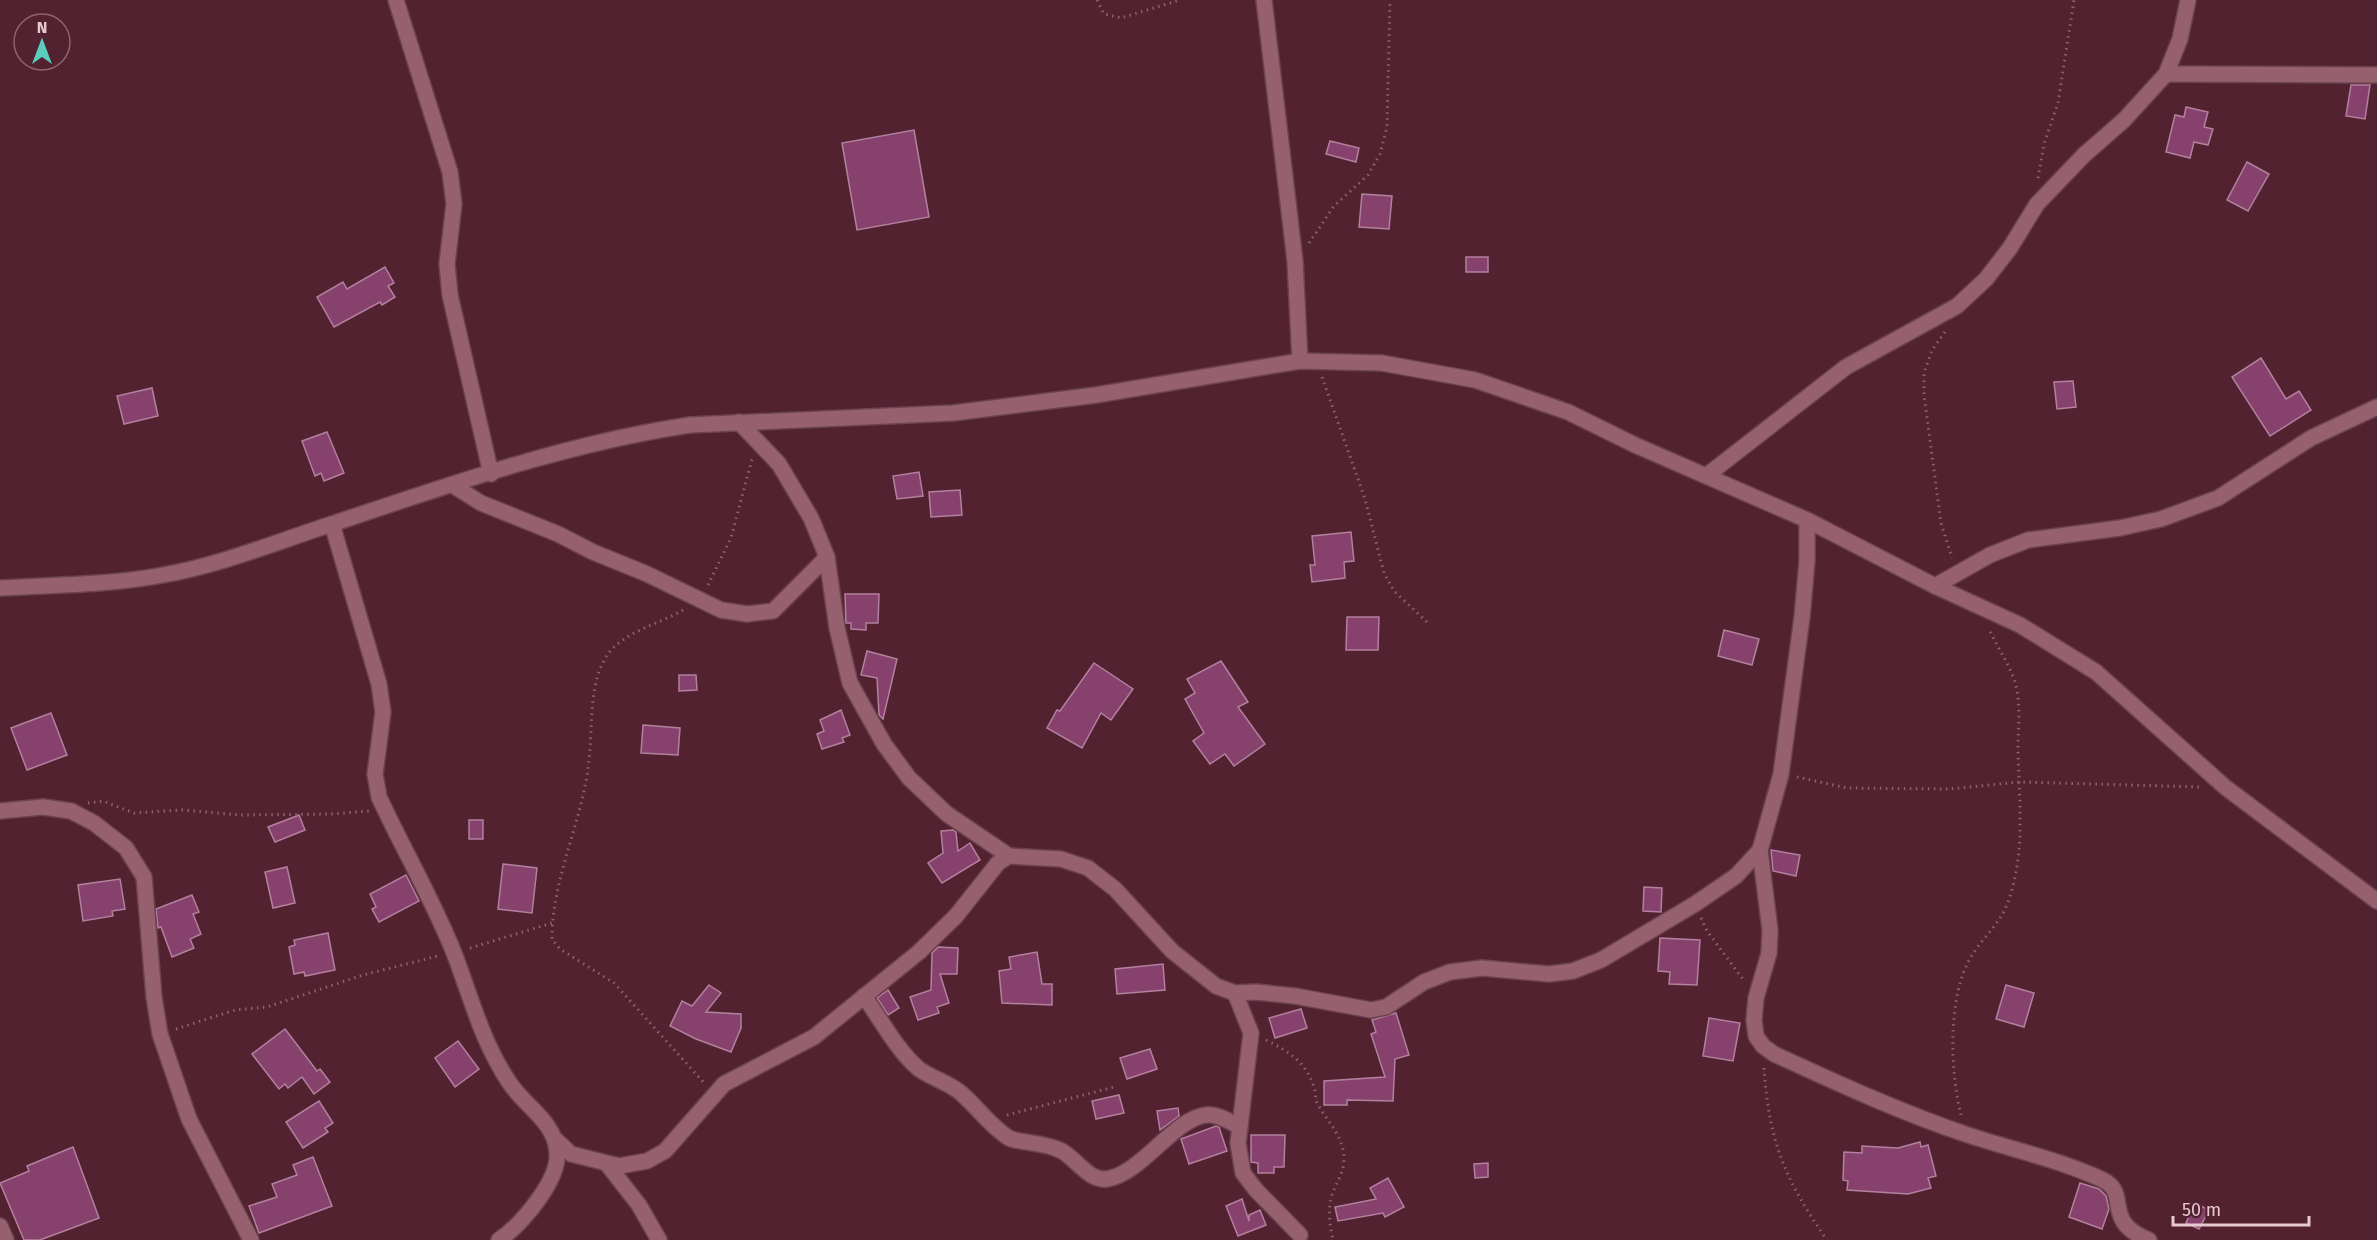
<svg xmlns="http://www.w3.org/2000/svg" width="2377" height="1240" viewBox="0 0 2377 1240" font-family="'Fira Sans',sans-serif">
	<rect width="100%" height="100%" fill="#522230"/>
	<g fill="#86426d" stroke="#b3809e" stroke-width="1.5">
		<path d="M2351,85h19l-5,34 -19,-3z"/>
		<path d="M2186,107l22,5 -4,15 9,2 -5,16 -14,-3 -4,16 -24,-6 9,-37 9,2z"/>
		<path d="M914,130l15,87 -72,13 -15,-87z"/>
		<path d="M1330,141l29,7 -3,14 -30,-8z"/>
		<path d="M2247,162l22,12 -21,37 -21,-11z"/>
		<path d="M1362,194l30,2 -3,33 -30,-2z"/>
		<rect x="1466" y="257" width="22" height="15"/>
		<path d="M385,267l9,16 -6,3 7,11 -13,8 -2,-3 -46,25 -17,-30 26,-15 4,7z"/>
		<path d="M2261,358l25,41 13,-8 12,19 -41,26 -38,-59z"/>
		<path d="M2073,381l3,26 -19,2 -3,-27z"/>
		<path d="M152,388l6,28 -34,8 -7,-28z"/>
		<path d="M327,432l17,41 -20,8 -3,-8 -6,3 -13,-35z"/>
		<path d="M919,472l4,24 -26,3 -4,-23z"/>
		<path d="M960,490l2,25 -31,2 -2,-25z"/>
		<path d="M1351,532l3,29 -10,1 1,16 -33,4 -2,-17h5l-3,-29z"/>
		<path d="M845,594h34l-1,29h-12v7l-15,-1v-6h-5z"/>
		<path d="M1347,617h32l-1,33h-32z"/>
		<path d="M1724,630l35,9 -7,26 -34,-9z"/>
		<path d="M867,651l30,8 -14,60 -4,-4 -2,-37 -16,-3z"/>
		<path d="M1221,661l27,41 -10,5 27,37 -31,22 -9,-12 -15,10 -17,-23 11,-8 -19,-34 10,-6 -8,-14z"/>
		<path d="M1094,663l39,26 -22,31 -10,-7 -19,35 -35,-20 10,-18 3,1z"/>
		<path d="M679,675h17l1,15 -18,1z"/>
		<path d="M841,710l9,25 -8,3 2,4 -22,7 -5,-15 7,-3 -4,-11z"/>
		<path d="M51,713l16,42 -40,15 -16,-42z"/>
		<path d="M643,725l37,3 -2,27 -37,-2z"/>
		<path d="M299,815l6,15 -30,12 -7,-15z"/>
		<rect x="469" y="820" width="14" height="19"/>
		<path d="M953,830l3,2 2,19 12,-8 10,17 -38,23 -14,-20 15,-10 -2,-22z"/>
		<path d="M1771,850l29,5 -4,21 -23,-5z"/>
		<path d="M503,864l34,4 -5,45 -34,-4z"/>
		<path d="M287,867l8,36 -22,5 -8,-36z"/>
		<path d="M406,875l13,26 -40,21 -7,-13 4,-2 -6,-13z"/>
		<path d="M120,879l5,30 -13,2 1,5 -30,5 -5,-36z"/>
		<path d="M1644,887l18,1 -1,24 -18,-1z"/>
		<path d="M192,895l7,17 -6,2 8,20 -11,5 4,9 -22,9 -11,-30 -3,1 -2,-19z"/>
		<path d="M328,933l7,37 -30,6 -1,-4 -10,2 -5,-27 6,-2 -1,-5z"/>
		<path d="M1660,938l40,2 -3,45 -28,-1 1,-12 -12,-1z"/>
		<path d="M938,947l20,1 -1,26h-17l9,29 -12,4 2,6 -21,7 -8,-23 21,-7 1,-37z"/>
		<path d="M1037,952l5,32h10v21l-50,-2 -3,-32 12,-2 -2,-12z"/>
		<path d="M1163,964l2,26 -48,4 -2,-25z"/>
		<path d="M709,985l12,8 -15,19 35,2v14l-10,24 -35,-13 -26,-13 12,-25 10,5z"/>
		<path d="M2006,985l28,8 -10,34 -28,-8z"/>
		<path d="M888,990l11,18 -11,7 -11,-17z"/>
		<path d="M1301,1009l6,19 -32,10 -6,-20z"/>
		<path d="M1396,1013l13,42 -14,4 -2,42 -46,-1v5h-23v-24l61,-4 -14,-43 5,-2 -4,-12z"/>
		<path d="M1709,1018l31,5 -7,38 -30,-5z"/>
		<path d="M285,1029l32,42 3,-2 10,13 -16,12 -12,-17 -14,11 -3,-4 -6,5 -27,-35z"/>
		<path d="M458,1041l21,28 -24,18 -20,-29z"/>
		<path d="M1150,1049l7,20 -30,10 -7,-21z"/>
		<path d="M1119,1095l5,18 -28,6 -4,-18z"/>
		<path d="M319,1101l14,22 -8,5 3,4 -25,16 -17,-26z"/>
		<path d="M1178,1108l1,8 -19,14 -3,-19z"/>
		<path d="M1216,1126l3,1 8,24 -38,13 -8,-25z"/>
		<path d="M1251,1135h34l-1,32h-10v6h-16v-10l-7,-1z"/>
		<path d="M1920,1142l1,5 7,-2 8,31 -8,2 3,10 -23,6 -61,-4 1,-9 -5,-1 1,-28 18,1v-7l36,2z"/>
		<path d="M73,1147l26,71 -59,22h-16l-24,-57 29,-12 -2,-5z"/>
		<path d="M313,1157l19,49 -73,27 -10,-27 28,-9 -5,-13 25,-9 -4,-10z"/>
		<path d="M1488,1163v14l-13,1 -1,-14z"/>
		<path d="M1388,1178l16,29 -19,10 -2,-4 -45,8 -3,-14 41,-8 -6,-11z"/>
		<path d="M2080,1183l19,6 7,7 3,13 -7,20 -33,-12z"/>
		<path d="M1242,1199l7,22v-6l11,-5 6,15 -28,11 -12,-30z"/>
		<path d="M2195,1203l14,7 -10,19 -13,-6z"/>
	</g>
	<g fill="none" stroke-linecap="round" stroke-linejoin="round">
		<g stroke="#6b424f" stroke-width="18">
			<g id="minor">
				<path d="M396,0l54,172 4,32 -7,60 3,31 41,179"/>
				<path d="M1264,0l31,261 5,100"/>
				<path d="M2166,74l211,1"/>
				<path d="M739,422l40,42 32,54 16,39 10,71 13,55 34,61 25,34 38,36 62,42"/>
				<path d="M1706,476l140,-109 111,-61 29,-27 24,-31 27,-44 47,-49 40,-35 42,-46 14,-35 8,-39"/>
				<path d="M454,486l27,17 77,31 35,18 54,22 74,36 26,4 26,-3 54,-54"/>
				<path d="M1807,520v41l-5,56 -21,157 -21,76 10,80 -1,23 -13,45 -2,22 2,16 7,10 11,8c63,29 128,59 194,81 45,15 93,25 135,45 28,14 -2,41 46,60"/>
				<path d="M332,524l47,160 4,28 -8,62 4,23c24,52 54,103 75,156 17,44 28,89 55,129 15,24 46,39 48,70 3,28 -36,73 -58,88"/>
				<path d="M1935,586l55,-31 38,-15 92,-12 41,-9 57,-21 93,-60 66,-31"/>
				<path d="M0,588c54,-3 110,-3 163,-13 58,-10 113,-33 169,-51 116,-39 236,-81 358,-99l263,-12 143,-18 204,-34 82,2 93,17 93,32 67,33 172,75 128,66 85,39 76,47 129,115 152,114"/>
				<path d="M0,811l43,-4 28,4 23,12 32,25 18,29 10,120 6,37 29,85 62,121"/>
				<path d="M1235,993l16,40 -13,110 5,30 13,17 44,45"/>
				<path d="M864,996c16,22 34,56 55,73 14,10 31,14 43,25 16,14 29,33 47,44 10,5 36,4 53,13 14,8 27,30 45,28 34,-5 68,-61 99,-64 11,-2 24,7 34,12"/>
				<path d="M555,1139l16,15 48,12 28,-5 18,-10 59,-67 90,-47 105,-85 37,-36 42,-53 11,-7 52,3 27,9 27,21 57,62 44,35 19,7 21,-1 39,4 76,14 15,-3 38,-25 26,-10 32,-4 67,6 24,-3 28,-11 94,-56 41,-28 24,-26"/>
				<path d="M607,1164l32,41 20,35"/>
				<path d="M0,1226l6,14"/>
			</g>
		</g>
		<g stroke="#8c636e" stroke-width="3" stroke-dasharray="1.5 4.5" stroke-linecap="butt">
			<path d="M1097,0l7,14 17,4 59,-18"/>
			<path d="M2038,178l6,-34 14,-41 16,-103"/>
			<path d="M1309,243l25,-37 34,-31 12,-21 7,-27 3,-127"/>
			<path d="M1945,332l-13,18 -8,23v22l17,128 11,35"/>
			<path d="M1322,377l43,122 19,74 10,18 35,33"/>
			<path d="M708,585l23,-47 21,-79"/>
			<path d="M683,610c-23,14 -58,21 -75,44 -20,28 -15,73 -19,106 -6,61 -37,117 -37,179l8,10 54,34 91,101"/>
			<path d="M1797,777l50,11 102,1 71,-7 179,5"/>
			<path d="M88,803l15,-2 31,12 48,-3 59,5 90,-1 38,-3"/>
			<path d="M1701,918l6,13 38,51"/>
			<path d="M470,948l82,-25"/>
			<path d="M176,1029l59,-19 32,-3 96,-32 75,-19"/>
			<path d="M1266,1040c22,11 40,22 48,47 2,6 1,13 4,18 10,17 26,32 26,54 0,15 -9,25 -13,39 -3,14 -1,29 2,42"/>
			<path d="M1764,1068c5,74 21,112 63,172"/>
			<path d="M1007,1115l107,-28"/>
			<path d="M1961,1115c-11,-44 -14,-120 11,-160 11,-17 29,-33 36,-53 18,-50 11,-101 10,-153 0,-21 3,-42 -2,-63 -5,-20 -19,-39 -27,-57"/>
		</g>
		<use href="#minor" stroke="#97606e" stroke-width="15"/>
	</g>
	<g transform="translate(42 42)"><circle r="28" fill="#522230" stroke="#8e6570" stroke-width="1.5"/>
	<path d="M0-4.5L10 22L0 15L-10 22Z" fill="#59cebe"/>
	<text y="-9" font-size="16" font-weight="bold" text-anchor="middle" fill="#e8c9d0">N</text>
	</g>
	<path d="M2173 1216v9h136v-9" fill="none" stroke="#e8c9d0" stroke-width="3"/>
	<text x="2182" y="1216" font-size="18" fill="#e8c9d0" stroke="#522230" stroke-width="4.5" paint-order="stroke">50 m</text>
</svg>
